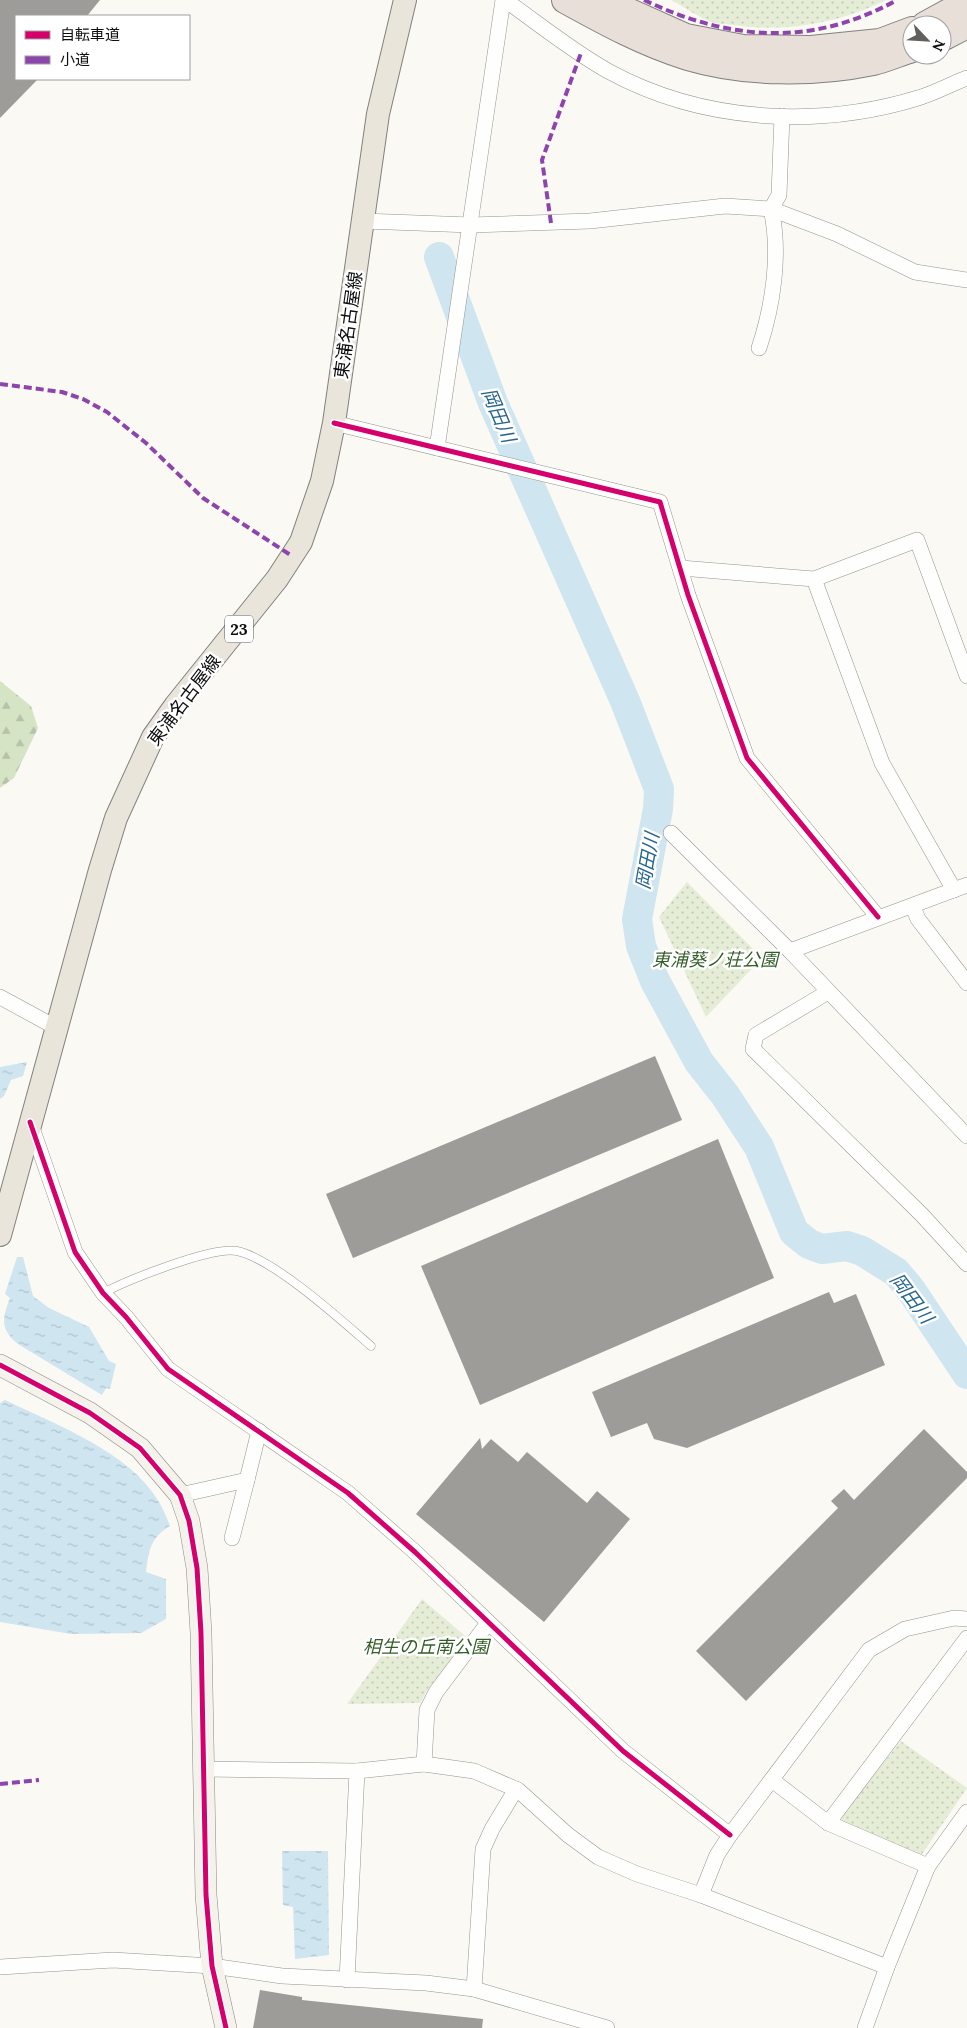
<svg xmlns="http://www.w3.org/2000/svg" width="967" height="2028" viewBox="0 0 967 2028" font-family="Lora,'Noto Sans JP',serif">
	<defs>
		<pattern id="grass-dots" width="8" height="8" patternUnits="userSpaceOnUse" patternTransform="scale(1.25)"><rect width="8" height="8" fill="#e5edd7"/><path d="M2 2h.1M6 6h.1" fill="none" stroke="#c3cab7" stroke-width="1.8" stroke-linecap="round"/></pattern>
		<pattern id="forest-firs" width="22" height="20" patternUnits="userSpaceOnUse" patternTransform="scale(1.25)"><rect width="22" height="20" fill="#d6e4c6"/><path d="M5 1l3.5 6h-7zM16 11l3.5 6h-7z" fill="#b6c2a9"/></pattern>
		<pattern id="water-ripples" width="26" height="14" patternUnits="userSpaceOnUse" patternTransform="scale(1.25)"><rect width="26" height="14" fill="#cfe5f0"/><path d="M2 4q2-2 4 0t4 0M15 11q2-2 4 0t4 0" fill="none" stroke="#b1c3cd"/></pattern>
	</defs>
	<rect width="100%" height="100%" fill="#faf9f4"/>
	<g fill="url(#grass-dots)">
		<path d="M671,0h215c-46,23 -101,33 -152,25 -7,-1 -16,-1 -23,-3 -14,-6 -27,-15 -40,-22z"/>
		<path d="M687,882l75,76 -56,59 -47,-100z"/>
		<path d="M422,1599l50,43 -43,45 -9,16 -73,1z"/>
		<path d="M901,1741l66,47 -47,69 -78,-34 -1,-7z"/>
	</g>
	<path fill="url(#forest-firs)" d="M0,681l31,25 7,22 -24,50 -14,10z"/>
	<g fill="url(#water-ripples)">
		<path d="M27,1062l-4,14 -12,4 -7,16 -4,3v-32z"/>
		<path d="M17,1257h6l10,39 16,12 40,19 20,34 7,3 -6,25 -4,-1 -4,7 -84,-51c-18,-15 -16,-25 -8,-46l-5,-4z"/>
		<path d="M5,1400c51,25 124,51 154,102 4,7 8,16 11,24 -20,12 -21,24 -24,46l20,7v40l-25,14 -70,1 -71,-12v-219z"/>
		<path d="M282,1851h46l1,104 -34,4 -2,-52 -10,-2z"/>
	</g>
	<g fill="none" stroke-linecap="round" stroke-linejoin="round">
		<path stroke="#cfe5f0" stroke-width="30" d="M439,257l54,146 132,298 34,88 -1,20 -21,110 4,27 14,35 44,81 26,33 34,52 35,85 15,12 13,5 25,-3 15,5 34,21 15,18 56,84"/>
	</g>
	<g fill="#9e9c99">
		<path d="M0,0h100l-13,16h-71v63h22l-38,39z"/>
		<path d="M655,1056l27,64 -329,138 -27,-64z"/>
		<path d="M718,1139l56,139 -294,127 -59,-139z"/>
		<path d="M829,1292l5,11 22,-9 29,71 -198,83 -33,-9 -7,-16 -36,14 -19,-45z"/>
		<path d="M924,1429l43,43v6l-221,223 -50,-50 142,-143 -7,-7 13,-12 10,11z"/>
		<path d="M480,1438l2,11 9,-10 27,23 9,-10 60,51 10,-12 33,28 -86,103 -128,-108z"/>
		<path d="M260,1990l42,7v3l181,19 -1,9h-229z"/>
	</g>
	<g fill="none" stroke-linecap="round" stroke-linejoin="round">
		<g stroke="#949492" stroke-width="9">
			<path id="lane" d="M103,1293c25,-13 109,-47 134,-42 37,8 104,69 134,95"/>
		</g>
		<g stroke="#949492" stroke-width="16">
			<g id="street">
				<path d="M505,0c34,24 67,51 103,71 93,51 209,58 310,27 17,-5 33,-14 49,-20"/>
				<path d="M363,221l108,4 119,-4 135,-15 46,3 66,25 78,38 52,8"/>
				<path d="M759,348c14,-42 22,-95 12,-139l8,-14 3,-79"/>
				<path d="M334,423l326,79 28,93 59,163 131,159"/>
				<path d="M437,448l66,-448"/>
				<path d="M681,568l133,11 103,-39 50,136"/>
				<path d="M814,579l68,184 72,127"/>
				<path d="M671,833l119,118 177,185"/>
				<path d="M913,907l5,12 49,64"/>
				<path d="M790,951l177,-66"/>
				<path d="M828,992l-72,43 -3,14 169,166 45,49"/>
				<path d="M0,997l57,31"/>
				<path d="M30,1122l45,130 28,41 23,24 42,52 180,124 67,59 208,199 107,84"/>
				<path d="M180,1495l67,-15 12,-49"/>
				<path d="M232,1538l15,-58"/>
				<path d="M424,1764l3,-54 9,-18 52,-69"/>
				<path d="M204,1769l153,2 67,-7 50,7 44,19 50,45 30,22 39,17 64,21"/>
				<path d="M772,1780l56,43 100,43 39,-54"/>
				<path d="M828,1823l139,-185"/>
				<path d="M0,1967l113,-7 99,6 70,10 144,7 48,6 133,39"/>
				<path d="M887,1967l41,-101"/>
				<path d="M347,1980l10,-209"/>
				<path d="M474,1989l9,-140 9,-20 24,-40"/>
				<path d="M865,2028l22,-61 -186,-72 16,-40 13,-20 139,-185 36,-21 49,-11 13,1"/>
			</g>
		</g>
		<g stroke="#8b8a88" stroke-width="22">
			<path id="secondary" d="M0,1365l90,48 50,35 40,47 9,26 8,47 4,65 5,262 6,71 14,62"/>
		</g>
		<g stroke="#82817f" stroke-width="24">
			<path id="primary" d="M0,1235l100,-365 16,-52 37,-81 22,-31 102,-127 24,-37 21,-61 12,-58 44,-309 27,-114"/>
		</g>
		<g stroke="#82817f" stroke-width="28">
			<g id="highway">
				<path d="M565,0c40,22 80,44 123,57 57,17 127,17 185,5 13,-3 26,-9 39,-13"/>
				<path d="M603,0l83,37 57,11 68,1 69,-7 32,-12"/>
				<path d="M925,25l42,-23"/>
				<path d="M942,38l25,-13"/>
			</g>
		</g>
		<use href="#lane" stroke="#fefefd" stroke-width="8"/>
		<use href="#street" stroke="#fefefd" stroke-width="15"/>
		<use href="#secondary" stroke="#f4f2eb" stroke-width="21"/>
		<use href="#primary" stroke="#eae5db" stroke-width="22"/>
		<use href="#highway" stroke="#e7dfd8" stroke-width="26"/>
		<g stroke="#8e44ad" stroke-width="4" stroke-dasharray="8 4" stroke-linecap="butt">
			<path d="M644,0c86,41 168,47 253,0"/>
			<path d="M551,223l-9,-63 39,-107"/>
			<path d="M0,384l62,8 21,7 24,13 39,31 57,55 89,58"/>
			<path d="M0,1784l39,-4"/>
		</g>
		<g stroke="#fff" stroke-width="8">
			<g id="cycleway">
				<path d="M334,423l326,79 28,93 59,163 131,159"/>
				<path d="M30,1122l45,130 28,41 23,24 42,52 180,124 67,59 208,199 107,84"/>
				<path d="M0,1365l90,48 50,35 40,47 9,26 8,47 4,65 5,262 6,71 14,62"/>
			</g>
		</g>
		<use href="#cycleway" stroke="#d6006c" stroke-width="5"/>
	</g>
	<g text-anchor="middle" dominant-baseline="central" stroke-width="5" stroke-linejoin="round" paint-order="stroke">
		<rect fill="#fff" stroke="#565656" stroke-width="1" x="225" y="615.5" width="28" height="27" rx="4"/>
		<g font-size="16" font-weight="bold" fill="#0e0e0e">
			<text x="239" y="629">23</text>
		</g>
		<g font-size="18" fill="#0e0e0e" stroke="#fff">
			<text transform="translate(348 325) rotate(-82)">東浦名古屋線</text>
			<text transform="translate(184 700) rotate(-53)">東浦名古屋線</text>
		</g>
		<g font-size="18" font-style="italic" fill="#345e27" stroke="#fff">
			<text x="715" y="959">東浦葵ノ荘公園</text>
			<text x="426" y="1646">相生の丘南公園</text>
		</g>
		<g font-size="19" font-style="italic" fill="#276690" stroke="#fff">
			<text transform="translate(499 415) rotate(67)">岡田川</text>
			<text transform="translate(647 861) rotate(-80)">岡田川</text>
			<text transform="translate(912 1298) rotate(53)">岡田川</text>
		</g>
	</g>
	<rect x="15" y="15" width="175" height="65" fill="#ffffff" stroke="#9f9f9f"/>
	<rect x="25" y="31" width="25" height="8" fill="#d6006c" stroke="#9f9f9f"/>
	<text x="60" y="40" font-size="15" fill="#0e0e0e">自転車道</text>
	<rect x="25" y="56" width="25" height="8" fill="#8e44ad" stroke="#9f9f9f"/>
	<text x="60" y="65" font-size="15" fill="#0e0e0e">小道</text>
	<g transform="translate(927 40) rotate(115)"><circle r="24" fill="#ffffff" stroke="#9f9f9f"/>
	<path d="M0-4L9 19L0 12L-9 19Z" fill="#61605e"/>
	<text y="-8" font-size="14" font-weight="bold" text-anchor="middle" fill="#0e0e0e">N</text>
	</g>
</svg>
